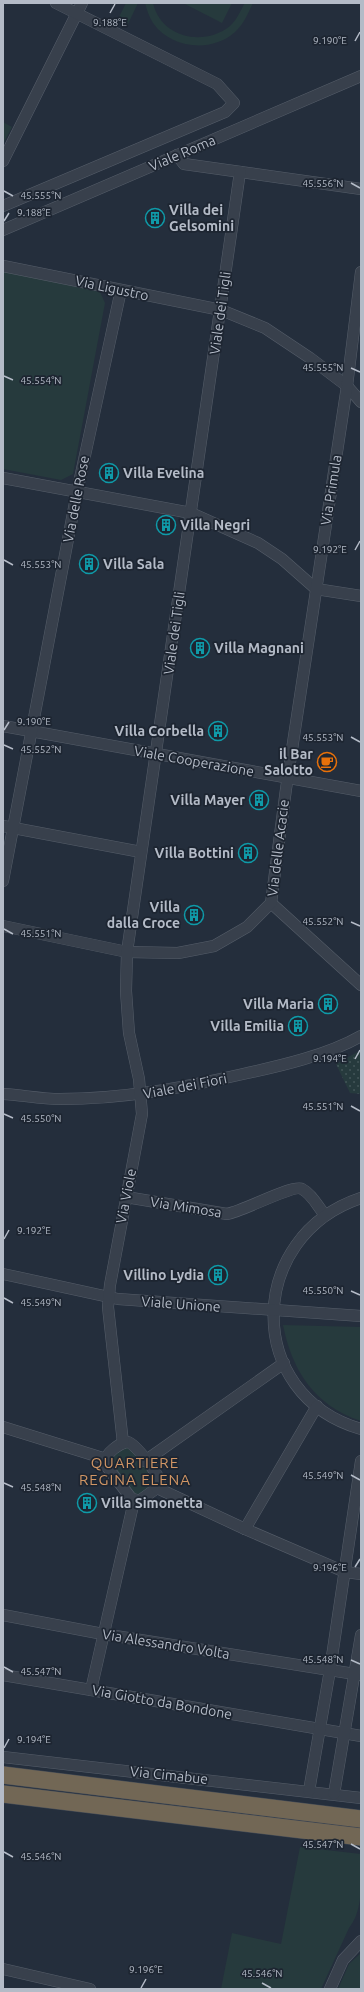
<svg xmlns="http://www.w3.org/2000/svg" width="364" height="1992" viewBox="0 0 364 1992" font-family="Ubuntu,sans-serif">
	<defs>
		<pattern id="grass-dots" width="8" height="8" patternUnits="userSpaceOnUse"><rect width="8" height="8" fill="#263a3d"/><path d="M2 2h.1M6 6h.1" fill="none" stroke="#435558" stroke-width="1.8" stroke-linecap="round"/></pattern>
	</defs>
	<rect width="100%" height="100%" fill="#242e3c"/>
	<path fill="url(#grass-dots)" d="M361,1050v44l-11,-1 -14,-29z"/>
	<g fill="#263a3d">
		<path d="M126,3h12l-10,21 -10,-5z"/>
		<path d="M145,3h8c8,35 51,44 77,23 7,-6 10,-15 15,-23h8c-5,10 -9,21 -18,29 -23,21 -64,17 -82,-9 -4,-6 -6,-13 -8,-20z"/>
		<path d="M183,3h49l-10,20z"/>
		<path d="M3,122l9,5 -9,17z"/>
		<path d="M3,271l97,21 5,11 -32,171 -12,6 -58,-11z"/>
		<path d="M283,1325l78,2v94c-46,-15 -69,-50 -78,-96z"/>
		<path d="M128,1447l24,27 3,9 -10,12 -10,1 -24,-33c1,-8 9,-14 17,-16z"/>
		<path d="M300,1847l61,7c0,24 3,56 -12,74l-28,61h-100l11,-56 49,11z"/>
		<path d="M361,1953v36h-23l11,-25z"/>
	</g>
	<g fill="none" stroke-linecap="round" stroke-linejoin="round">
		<g stroke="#565e6a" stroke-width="12">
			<g id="minor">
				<path d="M177,155l7,9 177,25"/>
				<path d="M3,161l79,-158"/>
				<path d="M3,206l222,-94 9,-9 -17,-19 -161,-81"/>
				<path d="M3,230l358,-154"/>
				<path d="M3,266l218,44 44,18 45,30 37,28 14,16"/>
				<path d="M3,478l188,35 67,30 24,16 34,30 45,7"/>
				<path d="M3,726l358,65"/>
				<path d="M3,826l138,26"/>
				<path d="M3,881l74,-389 44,-202"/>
				<path d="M271,903l90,82"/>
				<path d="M3,926l124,26 51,1 36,-7 33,-19 24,-24 15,-114 61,-403 14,-114"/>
				<path d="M3,1094c19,1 38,5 57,5 64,0 121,-11 183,-25 37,-8 85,-19 118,-38"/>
				<path d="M126,1197l101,17c17,-3 66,-30 75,-25 10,5 16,18 23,26"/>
				<path d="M361,1198c-115,38 -118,197 0,231"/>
				<path d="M3,1274l115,25 243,17"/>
				<path d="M3,1427l103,32"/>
				<path d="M128,1442c8,3 30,31 32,40l-3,6 -18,13 -8,-3 -23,-30 -3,-6c1,-9 14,-19 23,-20z"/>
				<path d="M123,1443l-15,-136 2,-22 32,-171 -3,-35 -10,-46 -3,-42 1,-39 113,-780"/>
				<path d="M145,1461l139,-98"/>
				<path d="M157,1488l88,41 100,43 16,2"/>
				<path d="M245,1529l72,-123"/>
				<path d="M3,1615l100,19 258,41"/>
				<path d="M3,1675l358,61"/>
				<path d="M91,1690l43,-189"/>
				<path d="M3,1757l358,41"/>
				<path d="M309,1791l21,-121 31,-209"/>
				<path d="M334,1794l27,-159"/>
				<path d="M3,1969l87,20"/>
				<path d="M330,1989l13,-29 18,-19"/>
			</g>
		</g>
		<g stroke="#434b57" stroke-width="18">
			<g id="highway">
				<path d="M3,1775l358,44"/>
				<path d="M3,1794l358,43"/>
			</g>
		</g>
		<use href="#minor" stroke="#38404c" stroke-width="11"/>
		<use href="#highway" stroke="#726755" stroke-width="17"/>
	</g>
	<path fill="none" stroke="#b4bbc7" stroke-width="1.5" d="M110,13l5,-9M355,41l5,-9M351,183l9,5M4,191l9,5M4,221l5,-8M351,368l9,4M4,376l9,4M355,550l5,-9M4,560l9,5M4,730l5,-8M351,737l9,5M4,745l9,4M351,922l9,4M4,929l9,5M355,1059l5,-9M351,1106l9,5M4,1114l9,4M4,1239l5,-9M351,1291l9,4M4,1298l9,5M351,1475l9,5M4,1483l9,4M355,1567l5,-8M351,1660l9,4M4,1667l9,5M4,1748l5,-9M351,1844l9,5M4,1852l9,5M262,1983l9,5M141,1988l5,-9"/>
	<defs>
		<g id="building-ring" transform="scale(1)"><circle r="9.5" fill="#1d2531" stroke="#0f9aa8" stroke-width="1.5"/><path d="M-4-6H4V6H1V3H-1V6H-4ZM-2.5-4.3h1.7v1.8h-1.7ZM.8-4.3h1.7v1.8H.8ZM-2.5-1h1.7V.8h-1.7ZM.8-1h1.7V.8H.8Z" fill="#0f9aa8"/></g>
		<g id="cafe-ring" transform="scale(1)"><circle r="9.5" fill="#1d2531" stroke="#e8710a" stroke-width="1.5"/><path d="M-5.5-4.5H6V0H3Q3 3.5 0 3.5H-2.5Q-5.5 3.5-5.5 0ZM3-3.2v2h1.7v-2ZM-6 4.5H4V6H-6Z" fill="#e8710a"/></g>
	</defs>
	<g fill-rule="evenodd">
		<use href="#building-ring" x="155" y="218"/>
		<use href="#building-ring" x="109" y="473"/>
		<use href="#building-ring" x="166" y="525"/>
		<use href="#building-ring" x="89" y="564"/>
		<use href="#building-ring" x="200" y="648"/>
		<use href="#building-ring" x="218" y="731"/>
		<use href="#cafe-ring" x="327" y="762"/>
		<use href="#building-ring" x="259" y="800"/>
		<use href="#building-ring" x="248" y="853"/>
		<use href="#building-ring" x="194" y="915"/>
		<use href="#building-ring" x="328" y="1004"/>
		<use href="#building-ring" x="298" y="1026"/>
		<use href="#building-ring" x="218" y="1275"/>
		<use href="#building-ring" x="87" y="1503"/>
	</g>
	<g text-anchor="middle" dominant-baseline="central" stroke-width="3.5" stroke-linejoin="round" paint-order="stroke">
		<g font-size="14" fill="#b4bbc7" stroke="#1d2531">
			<text transform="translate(182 153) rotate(-23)">Viale Roma</text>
			<text transform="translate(112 288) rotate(12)">Via Ligustro</text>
			<text transform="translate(220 313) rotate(-82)">Viale dei Tigli</text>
			<text transform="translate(331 490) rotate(-81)">Via Primula</text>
			<text transform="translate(76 499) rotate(-79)">Via delle Rose</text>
			<text transform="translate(174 633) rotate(-82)">Viale dei Tigli</text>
			<text transform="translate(194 761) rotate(10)">Viale Cooperazione</text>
			<text transform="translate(278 848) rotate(-83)">Via delle Acacie</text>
			<text transform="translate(185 1086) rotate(-11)">Viale dei Fiori</text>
			<text transform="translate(126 1196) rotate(-79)">Via Viole</text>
			<text transform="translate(186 1207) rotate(9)">Via Mimosa</text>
			<text transform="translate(181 1304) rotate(4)">Viale Unione</text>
			<text transform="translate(166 1644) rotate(9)">Via Alessandro Volta</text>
			<text transform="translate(162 1702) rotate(10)">Via Giotto da Bondone</text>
			<text transform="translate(169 1775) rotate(6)">Via Cimabue</text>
		</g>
		<g font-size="14" font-weight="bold" fill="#b4bbc7" stroke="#1d2531" text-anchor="end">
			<text x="169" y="210" text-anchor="start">Villa dei<tspan x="169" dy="16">Gelsomini</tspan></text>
			<text x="123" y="473" text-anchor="start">Villa Evelina</text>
			<text x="180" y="525" text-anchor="start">Villa Negri</text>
			<text x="103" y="564" text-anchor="start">Villa Sala</text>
			<text x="214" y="648" text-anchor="start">Villa Magnani</text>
			<text x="204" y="731">Villa Corbella</text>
			<text x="313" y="754">il Bar<tspan x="313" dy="16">Salotto</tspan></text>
			<text x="245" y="800">Villa Mayer</text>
			<text x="234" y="853">Villa Bottini</text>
			<text x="180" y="907">Villa<tspan x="180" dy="16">dalla Croce</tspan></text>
			<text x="314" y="1004">Villa Maria</text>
			<text x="284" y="1026">Villa Emilia</text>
			<text x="204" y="1275">Villino Lydia</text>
			<text x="101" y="1503" text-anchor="start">Villa Simonetta</text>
		</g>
		<g font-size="15" letter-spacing="1" fill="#d19665" stroke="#1d2531">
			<text x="135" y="1462">QUARTIERE<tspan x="135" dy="17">REGINA ELENA</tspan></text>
		</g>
	</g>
	<g font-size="10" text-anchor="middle" fill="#b4bbc7" stroke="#1d2531" stroke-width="3.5" stroke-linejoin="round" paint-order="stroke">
		<text x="110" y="26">9.188°E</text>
		<text x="330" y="44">9.190°E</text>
		<text x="323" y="187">45.556°N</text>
		<text x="41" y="199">45.555°N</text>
		<text x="34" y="216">9.188°E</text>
		<text x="323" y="371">45.555°N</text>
		<text x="41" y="384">45.554°N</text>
		<text x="330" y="553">9.192°E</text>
		<text x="41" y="568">45.553°N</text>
		<text x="34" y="725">9.190°E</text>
		<text x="323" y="741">45.553°N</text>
		<text x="41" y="753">45.552°N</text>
		<text x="323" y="925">45.552°N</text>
		<text x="41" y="937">45.551°N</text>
		<text x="330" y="1062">9.194°E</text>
		<text x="323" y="1110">45.551°N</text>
		<text x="41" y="1122">45.550°N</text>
		<text x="34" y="1234">9.192°E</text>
		<text x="323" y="1294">45.550°N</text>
		<text x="41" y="1306">45.549°N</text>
		<text x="323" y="1479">45.549°N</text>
		<text x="41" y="1491">45.548°N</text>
		<text x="330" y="1571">9.196°E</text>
		<text x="323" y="1663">45.548°N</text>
		<text x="41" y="1675">45.547°N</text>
		<text x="34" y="1743">9.194°E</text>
		<text x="323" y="1848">45.547°N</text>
		<text x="41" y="1860">45.546°N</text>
		<text x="146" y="1973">9.196°E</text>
		<text x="262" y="1977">45.546°N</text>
	</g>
	<rect width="364" height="1992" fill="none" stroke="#b4bbc7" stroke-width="8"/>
</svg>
